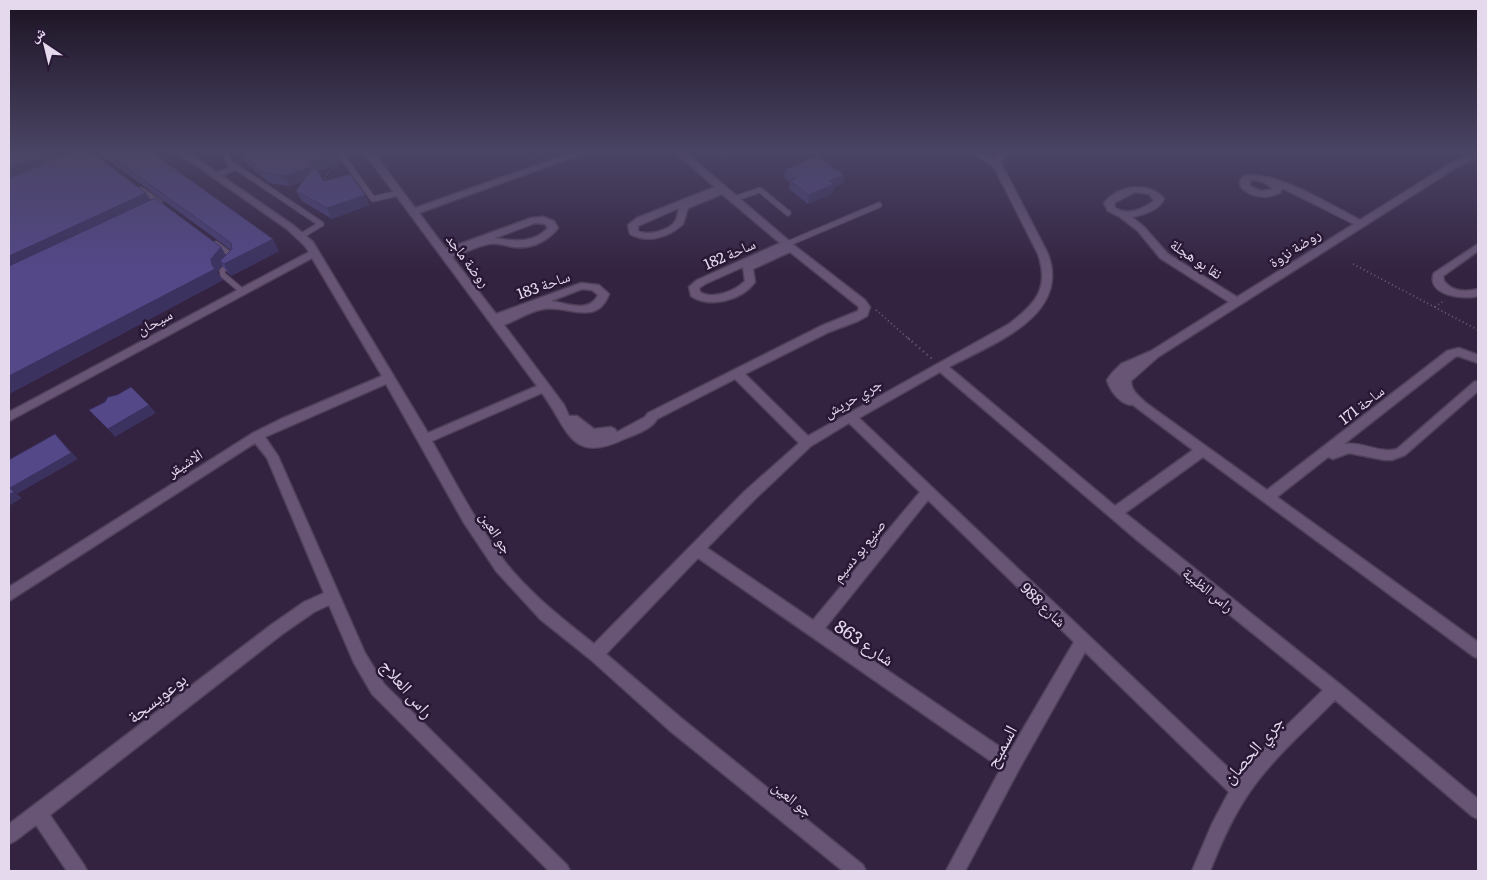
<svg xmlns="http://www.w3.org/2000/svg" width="1487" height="880" viewBox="0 0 1487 880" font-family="Literata,'Noto Naskh Arabic',serif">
	<rect width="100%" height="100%" fill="#332240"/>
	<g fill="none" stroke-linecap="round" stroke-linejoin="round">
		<g stroke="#4f405a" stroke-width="7">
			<g id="service">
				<path d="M226,152l-1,2 5,9 91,61 -20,12"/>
				<path d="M339,152l34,47 26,-6"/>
				<path d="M215,176l21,-9"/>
				<path d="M141,190l19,13"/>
				<path d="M734,199l26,-9 28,23"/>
				<path d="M216,244l19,14 -13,13 1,4 19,16"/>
				<path d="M787,244l92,-39"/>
			</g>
		</g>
		<g stroke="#4f405a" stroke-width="3">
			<g id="minor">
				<path d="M177,152h10l106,73 20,17 115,191 109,-47 -173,-234h9l42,56 159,-56h13l-168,61 27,36 85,-31 12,-1 11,4 4,7c-11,14 -27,21 -45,19 -7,-1 -16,-5 -24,-3 -12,2 -25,9 -37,13l44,57 85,-31 18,2 10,9c-12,33 -42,11 -65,15 -14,2 -27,11 -40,16l60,80 5,11h8l17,13 17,-2 4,2 2,3 28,-15 3,-4 173,-87 37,-15 1,-4 -69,-55 -37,17 2,13c-13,18 -45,27 -64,14l-2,-9 8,-7 83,-37 -58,-49 -34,14 -5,16c-14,13 -35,20 -53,10l-2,-9 9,-7 78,-31 -40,-35h10l110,94 70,54 5,7 -3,9 -9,5 -29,11 -84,42 63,62 201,-112c26,-20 41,-35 29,-70l-44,-87 -23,-15h11l12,7 5,-7h9l-5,6 -1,7 46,89c23,62 -56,90 -99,113l166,139 78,-56 -60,-45c-12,0 -23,-14 -26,-25l5,-7 9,-9 30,-13 78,-49 -69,-44 -22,-27 -18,-14 -12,-6 -4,-8c15,-18 45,-22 60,-4 -5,11 -21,16 -32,18l12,10 24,27 69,43 117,-73 -72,-36 -2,5c-13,6 -29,5 -39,-6l-1,-6 4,-5c30,-7 88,30 116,44l88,-55 30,-13v5l-24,12 -296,188 -27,24c0,10 8,15 15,22l121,87 180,-139 12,-3 19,7v8l-20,-7 -3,1 -111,87c18,-3 35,10 53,5l77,-67 4,-1v10l-73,64 -13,5h-8l-35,-7 -16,6 -5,-2 -51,40 201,145v16l-5,-2 -270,-199 -78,56 216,172 137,114v20l-6,-3 -137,-116c-31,32 -66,61 -90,99 -15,23 -25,47 -35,72h-18l20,-47 17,-32 -144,-140 -67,119 -53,100h-19l55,-103 -303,-210 -92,96 75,64 182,147 3,6h-23l-174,-141 -79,-71 -50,-40 -44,-48 -32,-48 -78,-139 -121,53 13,19 87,197 19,31 183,181 3,6h-21l-177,-177 -18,-31 -25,-58 -15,7 -33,23 -231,180 34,50 3,6h-20l-31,-46 -21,16 -6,3v-20l262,-199 33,-23 20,-9 -57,-135 -12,-15 -246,158v-14l244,-154 28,-14 101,-43 -70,-118 -303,163v-9l300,-160 -4,-6 -18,-17zM1250,180c10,0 16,2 23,9l-12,2 -11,-5zM1135,192l14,2 5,7c-12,8 -25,15 -39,7l-1,-5zM679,208c-1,4 -2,9 -3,12 -6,11 -28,16 -38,11v-5zM535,223l10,1 3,4c-15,16 -34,13 -53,10zM743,267l2,14c-10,10 -32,19 -45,11l-1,-4 6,-4zM582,289l10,1 6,5c-9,19 -31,8 -47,6zM940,372l197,168 186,150 -56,55 -28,33 -380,-360zM735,379l64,64 -54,48 -151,153c-31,-25 -64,-50 -89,-82 -28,-38 -50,-80 -73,-121l110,-48c26,35 28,72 82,46 10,-4 28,-10 33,-20zM849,423l71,69 -107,128 -106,-72 48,-49 56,-53zM928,500l146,142 -65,111 -184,-125z"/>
				<path d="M1478,244v7l-35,25 1,5c8,11 22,11 34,8v7c-14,4 -53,-1 -44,-23z"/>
			</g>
		</g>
		<g stroke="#6a5b76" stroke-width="2" stroke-dasharray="1 3" stroke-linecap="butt">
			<path d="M525,152l8,8"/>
			<path d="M892,152l73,3"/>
			<path d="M1015,153l7,-1"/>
			<path d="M323,182l5,-10 11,-7"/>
			<path d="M1353,264l125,66"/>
			<path d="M1435,307l10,-7"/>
			<path d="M876,310l34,30"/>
		</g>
		<path stroke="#6a5b76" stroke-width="2.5" stroke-dasharray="1 4" stroke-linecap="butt" d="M908,338l24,21"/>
		<use href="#service" stroke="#685576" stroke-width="5"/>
		<use href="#minor" fill="#685576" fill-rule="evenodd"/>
	</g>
	<g fill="#483e76">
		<path d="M9,152l142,48 70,47 5,8 5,-5 -134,-98h54l128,99 -48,25 -4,-4 -5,-7 -4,5v4l5,6 -214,114z"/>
		<path d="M240,152l102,11 -24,8 6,10 45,24 -37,14 -30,-18 -6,-10 7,-9 -14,4 -20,-3 -24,-21z"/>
		<path d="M710,152h21l-8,6z"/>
		<path d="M785,170l59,5 -1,8 -10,5v5l-25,11 -19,-15 1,-7 -6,-4z"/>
	</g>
	<g fill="#3b3260">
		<path d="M50,152h36l-77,31v-14z"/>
		<path d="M337,152l5,11 -26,8 3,5 -30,10 -6,-10 28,-15z"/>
		<path d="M723,152h8l-8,6z"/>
		<path d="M844,175l-1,8 -10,5v5l-25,11 1,-9 20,-14z"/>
		<path d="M146,193l8,11 -145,68v-16z"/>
		<path d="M365,195l4,10 -37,14 -5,-11z"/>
		<path d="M273,239l6,12 -48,25 -7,-12z"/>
		<path d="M221,247l7,12 -8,2 2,4 -4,5v4l5,6 -214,114v-18l203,-111 -1,-6z"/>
		<path d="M149,405l7,8 -41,24 -7,-8z"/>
		<path d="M55,434l23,25 -61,35 -7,-6z"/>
		<path d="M14,492l8,6 -13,8v-11z"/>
	</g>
	<g fill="#544889" stroke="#3b3260">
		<path d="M9,152h41l-41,17z"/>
		<path d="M73,152h18l55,41 -137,63v-78z"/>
		<path d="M105,152h46l122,87 -49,25 -4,-3 12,-12 -1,-6z"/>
		<path d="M240,152h97l-26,9 13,20 26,-7 15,21 -38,13 -31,-17 18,-25 -31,10 -19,-4z"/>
		<path d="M818,156l26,19 -15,6 5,3 -25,11 -19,-14 6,-3 -11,-8z"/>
		<path d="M155,198l66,49 -10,12 1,6 3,4 -206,107v-110z"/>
		<path d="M131,387l18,18 -41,24 -19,-19 16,-8 3,-5 9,-2z"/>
		<path d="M55,434l16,19 -61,35 4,4 -5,3v-35z"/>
	</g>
	<linearGradient id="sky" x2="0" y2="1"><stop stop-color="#1c1323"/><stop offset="0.55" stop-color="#4a4464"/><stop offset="1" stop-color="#4a4464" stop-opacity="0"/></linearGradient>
	<rect width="1487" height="275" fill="url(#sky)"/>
	<g text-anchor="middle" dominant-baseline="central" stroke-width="5" stroke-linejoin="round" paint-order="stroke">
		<g font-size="15" fill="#e4d9ed" stroke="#291835">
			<text transform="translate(1294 247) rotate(-33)">روضة نزوة</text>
			<text transform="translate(729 253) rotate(-24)">ساحة 182</text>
			<text transform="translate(1197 258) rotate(34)">نقا بو هجلة</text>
			<text transform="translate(469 260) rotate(53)">روضة ماجد</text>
			<text transform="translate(543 284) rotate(-20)">ساحة 183</text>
			<text transform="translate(154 321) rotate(-28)">سيحان</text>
			<text transform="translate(852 397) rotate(-30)">جري حريش</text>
			<text transform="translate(1361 404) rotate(-38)">ساحة 171</text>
			<text transform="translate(184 462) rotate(-33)">الاشيقر</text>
			<text transform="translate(497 532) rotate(57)">جو العين</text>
			<text transform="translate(858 550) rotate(-51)">صنيع بو دسيم</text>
			<text transform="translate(1209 589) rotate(39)">راس الظبية</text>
			<text transform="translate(1044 604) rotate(44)">شارع 988</text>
			<text transform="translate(793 798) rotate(39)">جو العين</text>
		</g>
		<g font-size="18" fill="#e4d9ed" stroke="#291835">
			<text transform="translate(865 642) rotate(34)">شارع 863</text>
			<text transform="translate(408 688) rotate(49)">راس العلاج</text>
			<text transform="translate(156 697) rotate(-38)">بوعويسجة</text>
			<text transform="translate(1000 746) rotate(-61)">السميح</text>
			<text transform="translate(1252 749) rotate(-49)">جري الحصان</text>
		</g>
	</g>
	<rect width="1487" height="880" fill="none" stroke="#e4d9ed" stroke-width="20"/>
	<g transform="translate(45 45) rotate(325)" stroke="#291835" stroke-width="4" paint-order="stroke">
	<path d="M0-4L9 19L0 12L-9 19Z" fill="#e4d9ed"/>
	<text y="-8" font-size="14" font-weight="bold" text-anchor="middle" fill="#e4d9ed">ش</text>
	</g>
</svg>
